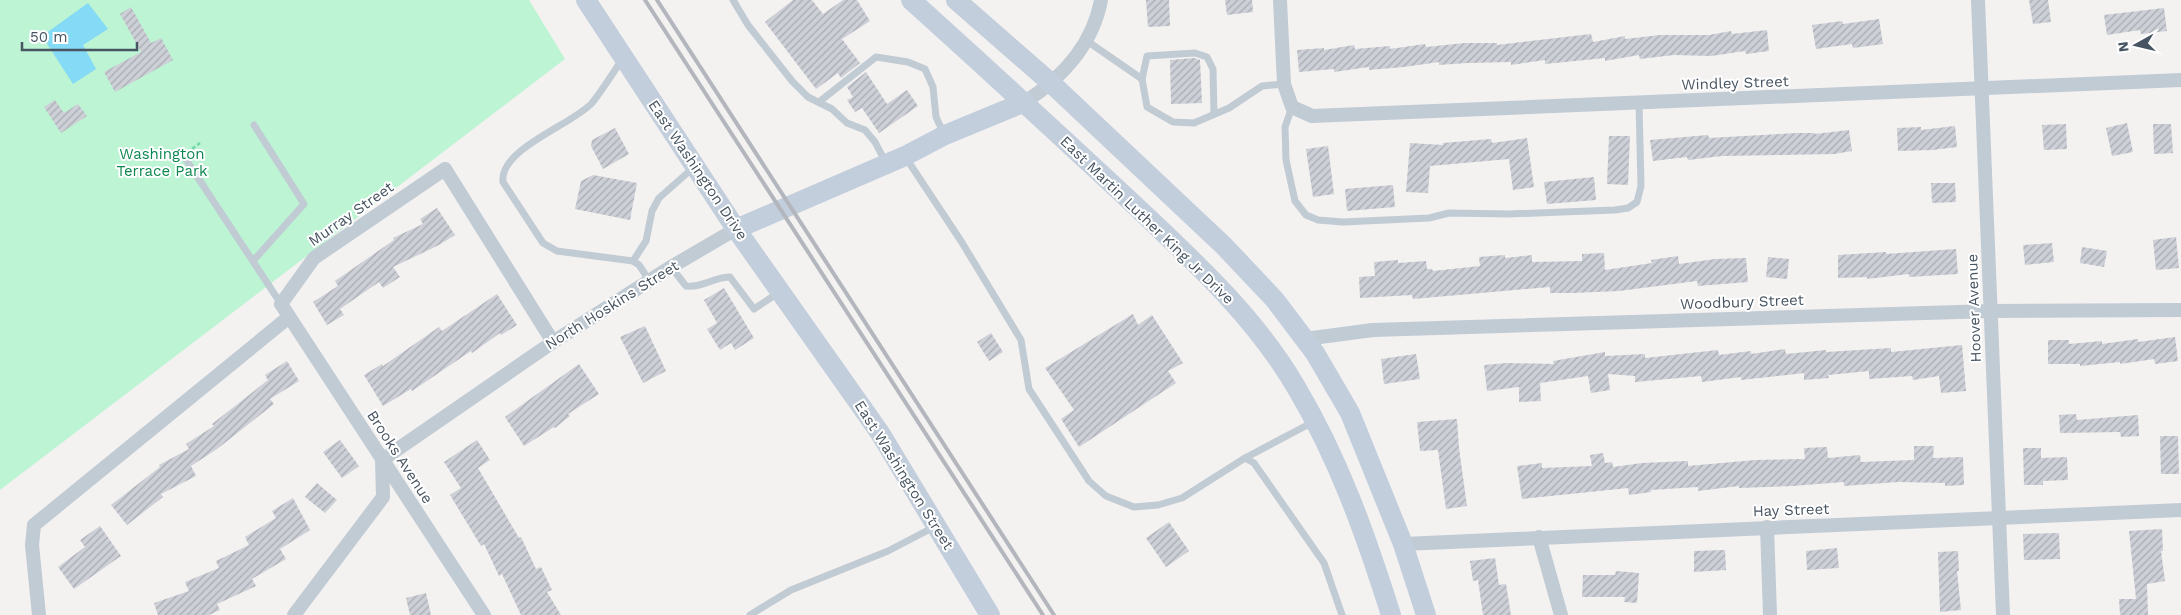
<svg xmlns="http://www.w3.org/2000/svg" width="2181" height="615" viewBox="0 0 2181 615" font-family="'Work Sans',sans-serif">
	<defs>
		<pattern id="building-hatch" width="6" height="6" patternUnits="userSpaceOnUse" patternTransform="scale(1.25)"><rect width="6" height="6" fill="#cdd0d6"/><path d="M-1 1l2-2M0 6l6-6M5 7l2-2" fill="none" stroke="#a8abb1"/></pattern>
	</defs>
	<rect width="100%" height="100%" fill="#f4f1f1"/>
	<path fill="#bdf4d4" d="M0,0h529l36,59 -565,431z"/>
	<path fill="#85daf6" d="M88,3l20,26 -25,16 13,24 -23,15 -31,-48z"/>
	<g fill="url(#building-hatch)">
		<path d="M793,0h19l11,14 20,-14h14l13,21 -28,18 18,24 -19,15 -3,-5 -22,16 -51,-67z"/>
		<path d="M1146,0h23l1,26 -22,1z"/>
		<path d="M1225,0h27l1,12 -26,3z"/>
		<path d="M2029,0h19l3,22 -18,2z"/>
		<path d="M131,7l20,36 10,-5 12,22 -58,32 -11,-20 37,-20 -21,-38z"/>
		<path d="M2164,8l3,23 -26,3 -1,-4 -33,5 -3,-20z"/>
		<path d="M1879,19l4,25 -30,4 -1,-4 -36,5 -4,-24 30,-4 1,3z"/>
		<path d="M1767,30l2,21 -23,3 -1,-3 -34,5 -37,-1 -34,4 -1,-4 -34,6v-3l-60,6v-4l-34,5v-3l-44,1 -28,2v-3l-35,5 -35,3v-3l-35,5v-3l-35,3 -2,-22 27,-2v2l30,-5 1,4 35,-3v3l35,-5 1,3 39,-4h32v2l94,-11 2,8 32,-6v3l35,-4h49l22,-4 1,3z"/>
		<path d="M1194,58l6,2 2,43 -31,1 -1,-44z"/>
		<path d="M866,72l21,32 20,-14 11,16 -39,27 -17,-25 -7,4 -8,-12 6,-3 -6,-10z"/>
		<path d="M55,100l9,13 14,-9 9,12 -26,17 -17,-26z"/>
		<path d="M2127,123l6,29 -21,4 -6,-28z"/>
		<path d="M2066,124l1,25 -23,1 -2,-25z"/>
		<path d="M2153,124h18l2,29 -19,1z"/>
		<path d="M1955,126l2,21 -24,3 -35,1 -1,-23 24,-1v3z"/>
		<path d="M615,128l14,26 -26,15 -12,-23 1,-6z"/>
		<path d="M1849,130l3,21 -18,3 -112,2 -34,4 -1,-3 -34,4 -3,-21 58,-5 1,3 88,-5h18v1z"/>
		<path d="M1609,136h21l-2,49 -21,-1z"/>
		<path d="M1527,138l7,49 -21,3 -4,-31 -79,7 -2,27 -22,-1 4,-49 33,2v-2l48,-4 1,4z"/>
		<path d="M1328,146l6,48 -21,3 -7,-48z"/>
		<path d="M593,175l44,8 -7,37 -55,-11 6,-28z"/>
		<path d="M1594,177l2,23 -49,4 -3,-22z"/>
		<path d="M1931,183h24l1,19 -24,1z"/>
		<path d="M1393,185l2,22 -48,4 -2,-22z"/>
		<path d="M437,208l18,27 -16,10 -46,22 7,10 -17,11 -4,-6 -39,27 4,6 -17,10 -14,-23 25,-16 -3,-5 59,-41 -1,-2 30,-14 -3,-5z"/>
		<path d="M2176,237l3,31 -23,2 -3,-30z"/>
		<path d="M2052,243l2,19 -29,3 -2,-20z"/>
		<path d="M2082,247l25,4 -3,16 -24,-4z"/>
		<path d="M1956,249l2,25 -49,3v-3l-42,5v-2l-29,1v-23l48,-3v2z"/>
		<path d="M1604,253l1,17 47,-7 -1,-3 27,-4 1,8 36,-5 31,-1 2,24 -50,4 -1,-5 -78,10 -47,2h-22v-6l-137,12 -1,-4 -52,3 -1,-21 16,-1 -1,-14 24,-2v3l28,-2 1,8h5l1,2 47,-5 -1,-9 26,-2v3l27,-3v7l50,-1v-7z"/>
		<path d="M1768,257l21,2 -2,20 -21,-2z"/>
		<path d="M724,288l30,50 -19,12 -4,-7 -11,7 -13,-21 10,-6 -13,-23z"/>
		<path d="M497,294l20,31 -16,10 -1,-2 -28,20 -1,-2 -59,40 -1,-2 -28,17 -19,-31 18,-11 1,2 56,-39 3,4z"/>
		<path d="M1133,314l5,11 14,-10 31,48 -15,8 8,12 -97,64 -18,-28 13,-9 -29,-42z"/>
		<path d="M645,326l21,45 -23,12 -23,-46z"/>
		<path d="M991,333l12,19 -14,9 -12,-19z"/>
		<path d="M2175,337l3,24 -23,3 -1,-5 -34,5v-2l-40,4v-2h-32v-24h21v4l33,-3v3l36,-5v3z"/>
		<path d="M1962,345l4,46 -25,2 -2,-17 -26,4 -1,-4 -43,3v-8l-41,4 1,3 -25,2v-7l-63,7v-3l-39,5 -1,-6 -66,6v-6l-27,-2 2,16 -19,3 -3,-17 -48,7 1,18 -22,1v-15l-32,4 -3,-26 23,-2 47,1 -1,-3 52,-9v4l40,-2v4l73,-8 1,5 32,-4v3l34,-5 1,5 40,-4v2l65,-4v4z"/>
		<path d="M1416,354l4,25 -36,5 -3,-25z"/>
		<path d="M287,361l12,20 -29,18 4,5 -57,45 -26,17 5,10 -35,18 2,3 -36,28 -16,-20 49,-38 -1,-2 30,-16 -3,-5 28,-18 -2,-2 56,-44 -3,-5z"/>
		<path d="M579,364l20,30 -31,20 2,2 -15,12 -1,-1 -30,19 -19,-29z"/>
		<path d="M2076,414l1,6 61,-5 1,21 -18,1 -1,-5 -60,1 -1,-18z"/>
		<path d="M1457,419l2,29 8,58 -21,3 -8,-59 -18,1 -3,-29z"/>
		<path d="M2160,436h18l1,38h-18z"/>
		<path d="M340,440l19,26 -17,12 -19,-26z"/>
		<path d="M477,440l13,20 -12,8 41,70 2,-1 15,32 5,-2 11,23 -5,2 14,23h-40l-19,-41 -3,2 -15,-32 -3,2 -31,-51 11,-7 -17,-26z"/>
		<path d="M1914,446h20l-1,12 30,-1 1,28 -19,1v-3l-47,-1 -54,4v-4l-52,4 -53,2v-2l-41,5v-4l-47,3v2l-22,3 -1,-7 -106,11 -5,-33 25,-3v5l50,-2 -2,-11 13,-2 2,10 7,-1 1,5 29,-4 46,-2v5l67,-6 50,-1 -1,-11 23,-1 1,11 32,-3 1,7 53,-2z"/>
		<path d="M2023,448h18v10l26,-1 1,23 -25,1v4h-19z"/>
		<path d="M317,483l20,17 -12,13 -20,-16z"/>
		<path d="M293,498l17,32 -30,19 6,10 -34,20 4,7 -39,18 3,6 -11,5h-51l-4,-12 35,-12 -4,-9 34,-14 -3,-7 33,-16 -4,-8 31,-19 -4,-7z"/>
		<path d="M1169,522l20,29 -23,16 -20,-29z"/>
		<path d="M100,526l21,30 -47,33 -16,-22 27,-20 -5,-7z"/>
		<path d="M2162,529l1,22h-2l4,30 -18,3 1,31h-28l-1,-16h17l-7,-68z"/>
		<path d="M2059,533l1,26 -36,1 -1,-26z"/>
		<path d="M1837,548l2,20 -32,2 -1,-19z"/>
		<path d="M1725,550l1,20 -32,2v-21z"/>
		<path d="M1958,551l1,20h-2l4,39 -21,2 -2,-60z"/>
		<path d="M1495,558l4,27 7,-1 5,31h-28l-5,-35 -5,1 -3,-20z"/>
		<path d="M1616,571l23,2 -2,30 -13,-1 1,-5h-43l1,-22h32z"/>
		<path d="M426,593l5,22h-21l-4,-17z"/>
	</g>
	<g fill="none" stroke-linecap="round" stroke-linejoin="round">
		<path stroke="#70d7a8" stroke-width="2.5" stroke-dasharray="4 2.5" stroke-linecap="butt" d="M192,149l8,-6"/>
		<g stroke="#c1cbd4" stroke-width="7">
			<path d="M733,0l15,25 44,56 16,16 24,12 15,14 18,7 10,12 11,21"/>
			<path d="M1087,41l55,38"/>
			<path d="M623,58c-10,15 -20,31 -31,45 -20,22 -93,46 -89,79l40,61 14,8 76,10 6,4 10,15"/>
			<path d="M819,102l57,-45 32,5 17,7 8,18 3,30 8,17"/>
			<path d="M1292,107l-7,20 1,33 9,41 11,14 12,5 25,2 86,-4 20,-5 60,1 106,-4 13,-2 9,-6 4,-16 -2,-83"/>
			<path d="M1214,114l-1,-45 -6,-12 -12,-4 -48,3 -5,23 5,28 26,15 21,1 35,-15 33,-22 22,-2"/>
			<path d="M183,155l98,149"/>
			<path d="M906,158l55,83 60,99 8,49 60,92 17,15 28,11 24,-2 24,-7 63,-40 9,5 70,100 18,52"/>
			<path d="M253,261l51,-57 -50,-79"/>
			<path d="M633,261l13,-20 6,-30 7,-13 34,-30"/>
			<path d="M671,267l15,19c16,2 28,-9 44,-9l24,32 24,-16"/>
			<path d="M1245,458l68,-36"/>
			<path d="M750,615l41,-25 97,-39 48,-25"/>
		</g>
		<g stroke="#c1cbd4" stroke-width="14">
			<path d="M1280,0l4,84 8,23 20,9 869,-36"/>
			<path d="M1978,0l25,615"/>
			<path d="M1025,102c37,-24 68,-58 76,-102"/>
			<path d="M1305,339l68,-9 618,-19 190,-1"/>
			<path d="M1767,527l3,88"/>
			<path d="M1539,537l22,78"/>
			<path d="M1403,544l778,-34"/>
			<path d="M39,615l-7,-70 2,-20 255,-208"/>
			<path d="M294,615l89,-118 -1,-37 171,-118 118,-75 65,-38"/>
			<path d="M484,615l-203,-311 33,-46 131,-89 108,173"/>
		</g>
		<g stroke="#c2cedc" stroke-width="20">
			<path d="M586,0l150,229 144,204 110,182"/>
			<path d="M911,0c72,65 144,131 215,197 62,59 126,115 170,190 43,72 70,149 95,228"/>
			<path d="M956,0l95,83 173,163 51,54 40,53 35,60 53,131 23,71"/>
			<path d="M736,229l169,-73 40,-21 80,-33"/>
		</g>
		<g stroke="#b3b6bc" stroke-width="4">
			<path d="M645,0l398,615"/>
			<path d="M657,0l397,615"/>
		</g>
	</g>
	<g text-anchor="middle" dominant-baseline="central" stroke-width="4" stroke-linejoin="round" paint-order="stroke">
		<g font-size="15" fill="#475461" stroke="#fff">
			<text transform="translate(1735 83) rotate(-2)">Windley Street</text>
			<text transform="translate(698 170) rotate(56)">East Washington Drive</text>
			<text transform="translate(351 214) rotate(-35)">Murray Street</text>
			<text transform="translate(1147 220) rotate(44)">East Martin Luther King Jr Drive</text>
			<text transform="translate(1742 302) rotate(-2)">Woodbury Street</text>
			<text transform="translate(612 305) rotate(-32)">North Hoskins Street</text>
			<text transform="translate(1974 308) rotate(-92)">Hoover Avenue</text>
			<text transform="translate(400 457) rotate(57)">Brooks Avenue</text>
			<text transform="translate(904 475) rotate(58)">East Washington Street</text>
			<text transform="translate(1791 510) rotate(-2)">Hay Street</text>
		</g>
		<g font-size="15" fill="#0d874f" stroke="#fff">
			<text x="162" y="154">Washington<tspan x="162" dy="17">Terrace Park</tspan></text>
		</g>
	</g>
	<g transform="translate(2136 45) rotate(262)" stroke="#ffffff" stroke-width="4" paint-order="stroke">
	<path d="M0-4L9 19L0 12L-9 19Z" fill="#475461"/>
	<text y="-8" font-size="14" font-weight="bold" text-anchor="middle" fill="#475461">N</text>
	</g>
	<path d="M22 42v8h115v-8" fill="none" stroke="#475461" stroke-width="2.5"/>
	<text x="30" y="42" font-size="15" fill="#475461" stroke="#ffffff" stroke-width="4" paint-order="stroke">50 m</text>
</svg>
